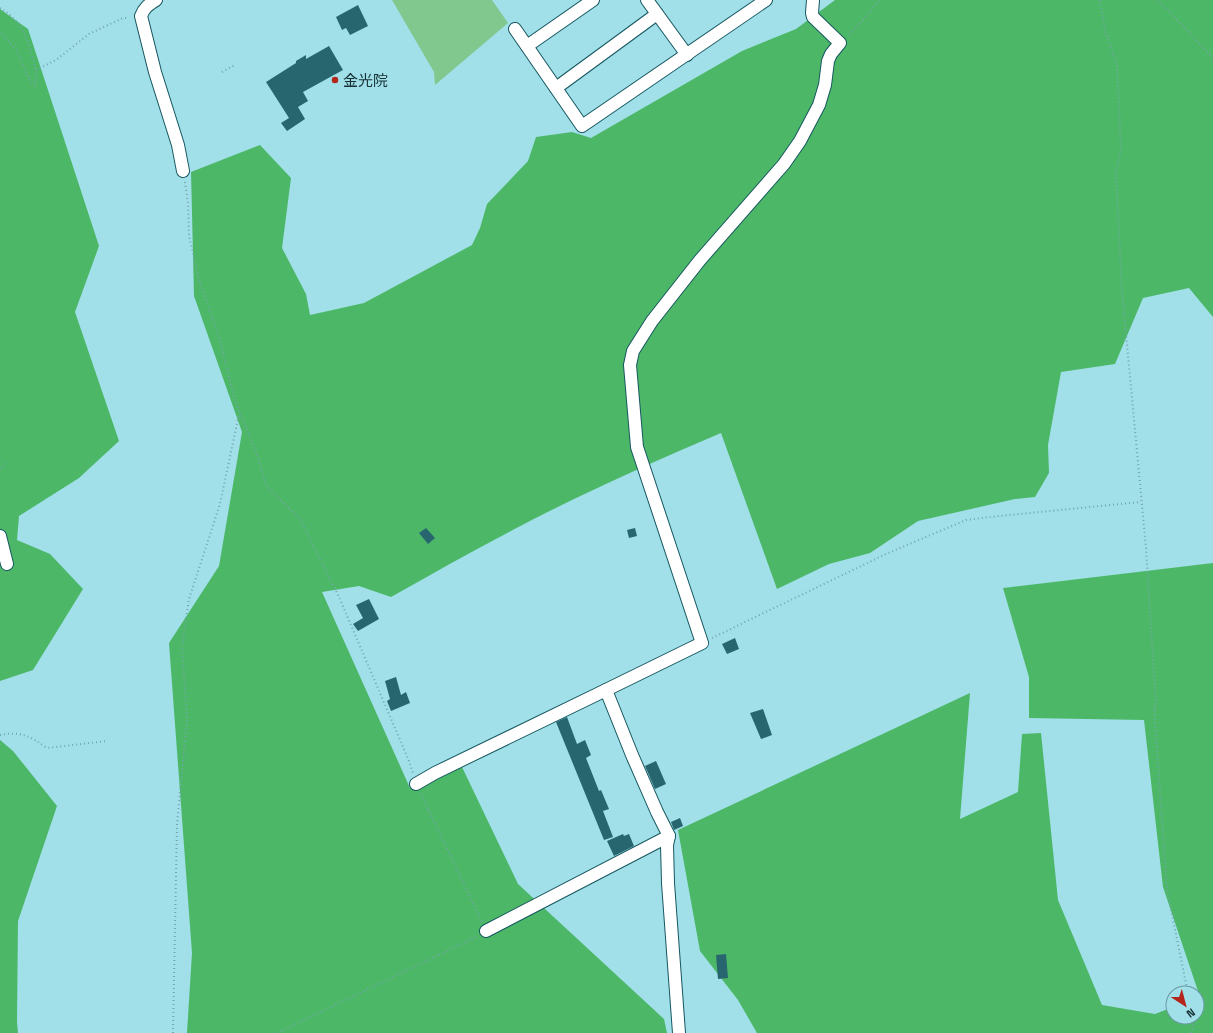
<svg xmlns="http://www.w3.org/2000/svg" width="1213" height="1033" viewBox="0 0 1213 1033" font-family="'Space Grotesk','Noto Sans JP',sans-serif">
	<rect width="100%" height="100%" fill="#a1dfe9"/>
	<path fill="#80c88d" d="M392,0h100l16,23 -73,62 -1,-13z"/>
	<g fill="#4cb867">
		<path d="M835,0h378v317l-24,-29 -46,10 -28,66 -54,8 -13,73 1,28 -14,24 -20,2 -97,22 -48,32 -41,11 -52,25 -56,-156c-50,21 -99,43 -147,66 -62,30 -123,64 -183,98l-32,-11 -37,6 88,196 52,-21 56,117 146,135 3,14h-480l5,-80 -23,-310 50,-77 23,-134 -48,-136 -3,-124 69,-27 31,33 -9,70 24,46 4,21 54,-12 108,-58 8,-17 7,-24 41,-43 8,-24 36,-5 19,6 151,-87 54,-22z"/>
		<path d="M0,9l28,20 71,217 -24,66 44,129 -40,37 -60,38 -2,24 33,14 33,35 -50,81 -33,11z"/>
		<path d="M1213,563v470h-456l-19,-33 -38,-49 -22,-121 292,-137 -10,126 58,-27 4,-58 19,-1 17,167 44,105 53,9 18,-7v10h24v-19l3,-1 -37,-110 -19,-167 -115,-2v-41l-26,-89z"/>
		<path d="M0,740l13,11 44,55 -39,115 -1,101 1,11h-18z"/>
	</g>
	<g fill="#28666f">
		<path d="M358,5l10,21 -18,9 -4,-7 -4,2 -6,-13z"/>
		<path d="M329,46l14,24 -40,22 5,9 -10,6 7,12 -18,12 -6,-8 8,-5 -23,-36 30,-19v-2l10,-6v4z"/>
		<path d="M426,528l9,10 -7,6 -9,-11z"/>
		<path d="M635,528l2,8 -8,2 -2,-8z"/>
		<path d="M369,599l10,20 -21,12 -5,-7 10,-6 -7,-13z"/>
		<path d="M735,638l4,11 -12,5 -5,-10z"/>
		<path d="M396,677l5,18 5,-3 4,11 -19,8 -4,-10 3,-2 -5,-18z"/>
		<path d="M763,709l9,26 -11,4 -11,-26z"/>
		<path d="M567,717l10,27 8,-4 6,15 -5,3 13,33 2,-1 8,19 -6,2 10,26 -9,3 -48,-118z"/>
		<path d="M656,761l10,23 -11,5 -10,-23z"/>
		<path d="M680,818l3,8 -9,4 -3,-8z"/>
		<path d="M623,834l1,2 5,-2 5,12 -20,10 -7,-15z"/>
		<path d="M726,954l2,24 -10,1 -2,-24z"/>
	</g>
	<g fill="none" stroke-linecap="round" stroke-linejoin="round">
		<g stroke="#165760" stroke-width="14">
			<g id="minor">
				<path d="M156,0c-8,5 -12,8 -15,16l14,56 23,73 5,26"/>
				<path d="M647,0l40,55"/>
				<path d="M515,29l67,97 184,-126"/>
				<path d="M527,46l66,-46"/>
				<path d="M556,88l101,-74"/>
				<path d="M0,536l7,28"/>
				<path d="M416,784l19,-11 171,-83"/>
				<path d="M486,931l183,-95"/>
				<path d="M679,1033l-11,-150 -1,-38 2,-9 -12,-24 -25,-57 -26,-65 96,-47 -65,-196 -7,-82 3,-14 19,-30 48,-61 84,-96 16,-23 19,-36 6,-20 3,-24 3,-7 9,-11 -27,-26 -1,-4 1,-13"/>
			</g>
		</g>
		<g stroke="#73a5ad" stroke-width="2" stroke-dasharray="1 3" stroke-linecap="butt">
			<path d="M1100,0l5,30 12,36 4,84 -5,22 6,119 24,257 10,158 -2,2 13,182 21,103"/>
			<path d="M1157,0l13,12 43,46"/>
			<path d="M0,8l8,5 12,12 8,17 8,28 -1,17"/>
			<path d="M0,32l17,19 12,28 5,7"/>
			<path d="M849,35l20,-22 11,-13"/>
			<path d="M36,70l20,-10 33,-26 34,-16h6"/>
			<path d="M222,72l13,-7"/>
			<path d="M185,182l3,21 1,33 10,43 21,61 14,57 5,15 6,12 12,31 8,27 5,8 30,29 39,78 70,164 4,12"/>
			<path d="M0,469l6,-6"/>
			<path d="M712,638l174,-84 80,-34 33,-4 142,-14"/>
			<path d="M0,735c21,-4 30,1 47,13l60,-7"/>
			<path d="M421,794l61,128"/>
			<path d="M173,1033l4,-209 10,-106 -5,-72 7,-47 31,-95 19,-90"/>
			<path d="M277,1033l199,-96"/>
			<path d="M1191,1033l4,-13 -1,-3"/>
		</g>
		<use href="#minor" stroke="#fff" stroke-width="12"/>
	</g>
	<circle fill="#b4261c" stroke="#a1dfe9" stroke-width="1.5" cx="335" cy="80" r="4"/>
	<g text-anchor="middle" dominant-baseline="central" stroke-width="4" stroke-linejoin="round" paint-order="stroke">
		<g font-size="15" fill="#152f33" stroke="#a1dfe9" text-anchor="start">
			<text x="343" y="80">金光院</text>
		</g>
	</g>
	<g transform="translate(1185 1005) rotate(144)"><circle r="19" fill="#a1dfe9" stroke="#6999a0"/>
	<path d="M0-3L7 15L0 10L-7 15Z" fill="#b4261c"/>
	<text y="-6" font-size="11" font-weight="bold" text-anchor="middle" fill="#152f33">N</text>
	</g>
</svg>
